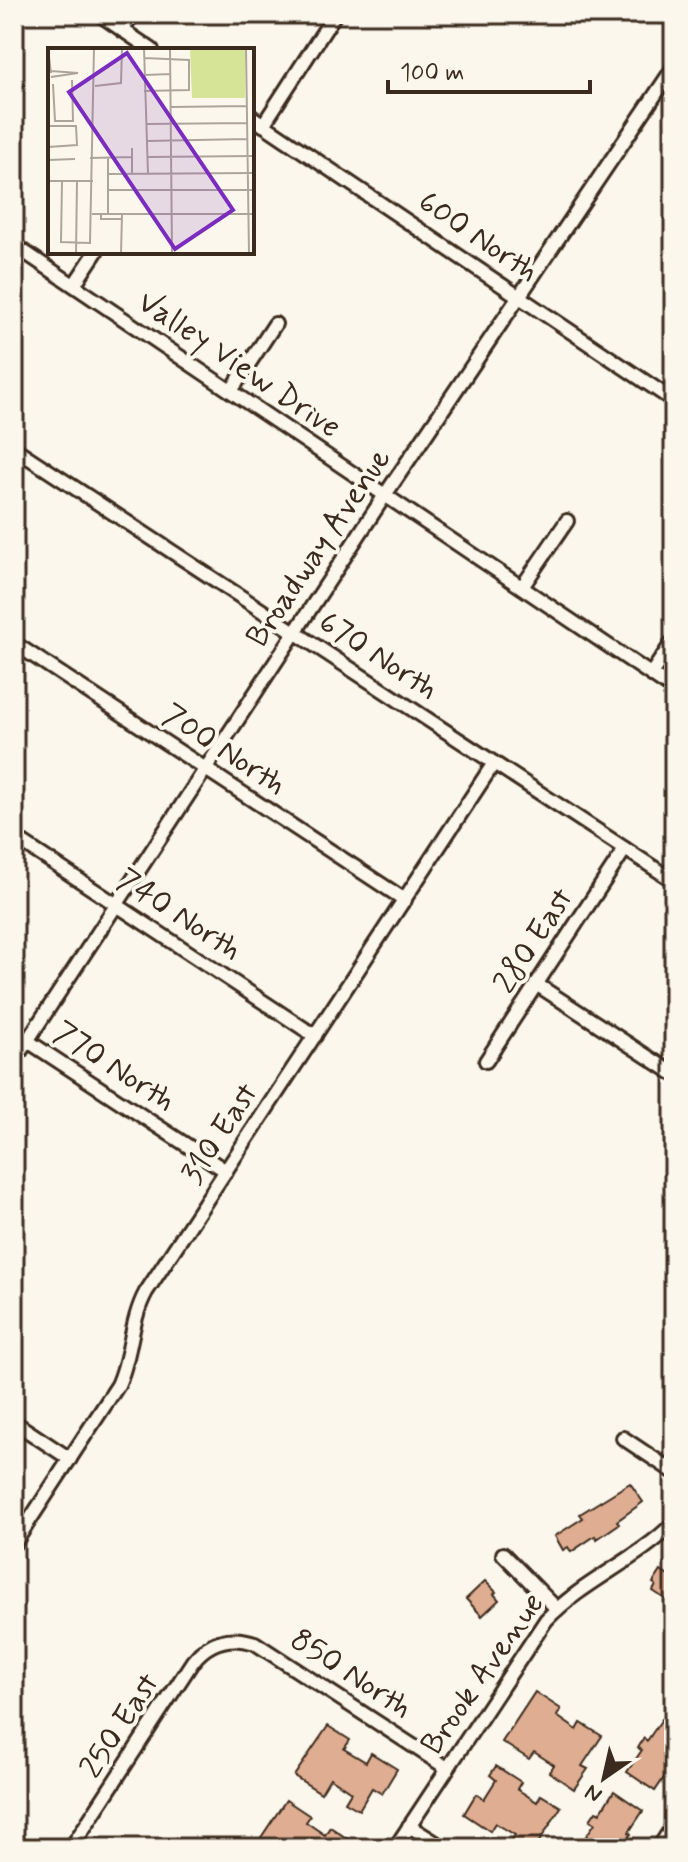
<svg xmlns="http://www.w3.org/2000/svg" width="688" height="1862" viewBox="0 0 688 1862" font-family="Mynerve,sans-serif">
	<rect width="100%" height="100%" fill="#fbf7ec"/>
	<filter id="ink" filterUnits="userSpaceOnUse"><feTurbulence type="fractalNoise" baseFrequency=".0125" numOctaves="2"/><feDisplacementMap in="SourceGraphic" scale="16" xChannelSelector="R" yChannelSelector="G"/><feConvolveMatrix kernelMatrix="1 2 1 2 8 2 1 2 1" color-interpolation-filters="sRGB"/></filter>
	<g filter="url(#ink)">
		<g fill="#dfad91" stroke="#3b2a1e" stroke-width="2">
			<path d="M630,1483l13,19 -26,19 2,3 -22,15 -2,-3 -24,16 -3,-5 -5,3 -8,-14 28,-18 -3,-4z"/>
			<path d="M661,1571l13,9v25l-21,-14 3,-6 -3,-2z"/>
			<path d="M485,1581l11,11 -2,2 5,6 -17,16 -16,-17z"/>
			<path d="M535,1692l26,17 -4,7 20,14 4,-7 21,13 -20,30 6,3 -14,20 -25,-17 5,-7 -20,-13 -5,7 -27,-17z"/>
			<path d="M662,1719l12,7v37l-19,28 -28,-19 15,-22 -4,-2 6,-10 3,3z"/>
			<path d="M328,1726l22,14 -6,9 22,13 5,-9 26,16 -15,25 -10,-6 -13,22 -14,-8 6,-10 -21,-14 -9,15 -27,-17z"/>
			<path d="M496,1766l25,16 -4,7 20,13 4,-7 20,12 -26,41h-17l-8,-5 5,-8 -20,-12 -5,8 -26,-17 12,-20 8,5 12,-19 -6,-5z"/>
			<path d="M614,1791l29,20 -14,21 2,2 -12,14h-41l17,-25 -5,-3 6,-9 4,2z"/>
			<path d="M286,1800l24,16 -4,6 19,13 5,-8 31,21h-107z"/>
		</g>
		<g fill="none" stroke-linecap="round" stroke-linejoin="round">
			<g stroke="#3b2a1e" stroke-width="12">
				<path id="lane" d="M655,1848l19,-29"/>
			</g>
			<g stroke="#3b2a1e" stroke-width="18">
				<g id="street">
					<path d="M99,14l53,36"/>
					<path d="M122,30l11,-16"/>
					<path d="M252,117l422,284"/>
					<path d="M263,125l72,-111"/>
					<path d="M14,245l660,445"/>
					<path d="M74,285l22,-33"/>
					<path d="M231,391l44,-67"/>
					<path d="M14,448l660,433"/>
					<path d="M522,587l45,-66"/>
					<path d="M14,643l391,257"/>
					<path d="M651,674l23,-34"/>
					<path d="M14,837l301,199"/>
					<path d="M536,984l138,90"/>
					<path d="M14,1032l212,139"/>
					<path d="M14,1061l371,-566 289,-428"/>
					<path d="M486,1061l139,-212"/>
					<path d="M14,1422l56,37"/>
					<path d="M623,1438l51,34"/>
					<path d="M14,1544l104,-159c14,-30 12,-64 28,-93l348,-529"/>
					<path d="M503,1554l54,55"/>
					<path d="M409,1826l35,22"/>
					<path d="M71,1848l122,-187c16,-20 37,-26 62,-18l192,125"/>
					<path d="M395,1848l151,-228c37,-39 90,-59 128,-97"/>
				</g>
			</g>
			<use href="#lane" stroke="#fbf7ec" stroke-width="6"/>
			<use href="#street" stroke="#fbf7ec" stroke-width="12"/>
		</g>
	</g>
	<g text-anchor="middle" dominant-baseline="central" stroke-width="8" stroke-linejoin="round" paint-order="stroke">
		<g font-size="32" fill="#3b2a1e" stroke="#fbf7ec">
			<text transform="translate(478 237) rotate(34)">600 North</text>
			<text transform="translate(239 365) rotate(34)">Valley View Drive</text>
			<text transform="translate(319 548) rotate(-56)">Broadway Avenue</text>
			<text transform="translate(378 656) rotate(33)">670 North</text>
			<text transform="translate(224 750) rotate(33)">700 North</text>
			<text transform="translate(179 915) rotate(33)">740 North</text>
			<text transform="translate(534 941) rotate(-57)">280 East</text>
			<text transform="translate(114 1067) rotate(33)">770 North</text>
			<text transform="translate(220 1134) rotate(-57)">310 East</text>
			<text transform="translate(351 1674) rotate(33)">850 North</text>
			<text transform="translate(483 1674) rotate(-55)">Brook Avenue</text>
			<text transform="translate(120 1726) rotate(-57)">250 East</text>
		</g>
	</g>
	<g transform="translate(48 48)">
		<rect width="206" height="206" fill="#fbf7ec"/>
		<path d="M142,0h55v50h-53z" fill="#d5e497"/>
		<path fill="none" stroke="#aea59a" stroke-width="2" d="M0,0l3,25M96,0l4,126M122,0l2,206M198,0l3,206M96,10l45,2v30l-45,1M3,23l27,2 -27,4M96,27l27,-1M5,36l2,37h18l-1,-41M47,38l26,-3 1,-35M123,59l76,-1M99,76l100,-1M0,78h28l1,19 -29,2M99,93l100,-2M84,100v26M100,109l106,-1M42,110l42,-1M0,112l27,-1M60,126l146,-1M0,133h45M14,133l-1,61 29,1 4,-195M60,142h146M44,166h162M53,166v5h21M60,166v-56M28,206l1,-73M73,206l1,-40"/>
		<path fill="#7b2cbf" fill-opacity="0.15" stroke="#7b2cbf" stroke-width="4" d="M79,5l106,157 -58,39 -106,-157z"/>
		<rect width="206" height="206" fill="none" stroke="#3b2a1e" stroke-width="4"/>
	</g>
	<rect width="688" height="1862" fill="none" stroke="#fbf7ec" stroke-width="48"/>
	<rect x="24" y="24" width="640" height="1814" fill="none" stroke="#3b2a1e" stroke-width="3" filter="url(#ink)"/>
	<g transform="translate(604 1778) rotate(214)" stroke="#fbf7ec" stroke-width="6" paint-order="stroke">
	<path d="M0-6L14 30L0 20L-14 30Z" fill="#3b2a1e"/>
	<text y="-12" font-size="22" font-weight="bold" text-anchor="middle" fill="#3b2a1e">N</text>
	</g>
	<path d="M388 80v12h202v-12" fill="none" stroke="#3b2a1e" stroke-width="4"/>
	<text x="400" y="80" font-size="24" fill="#3b2a1e" stroke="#fbf7ec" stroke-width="6" paint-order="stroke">100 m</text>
</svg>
